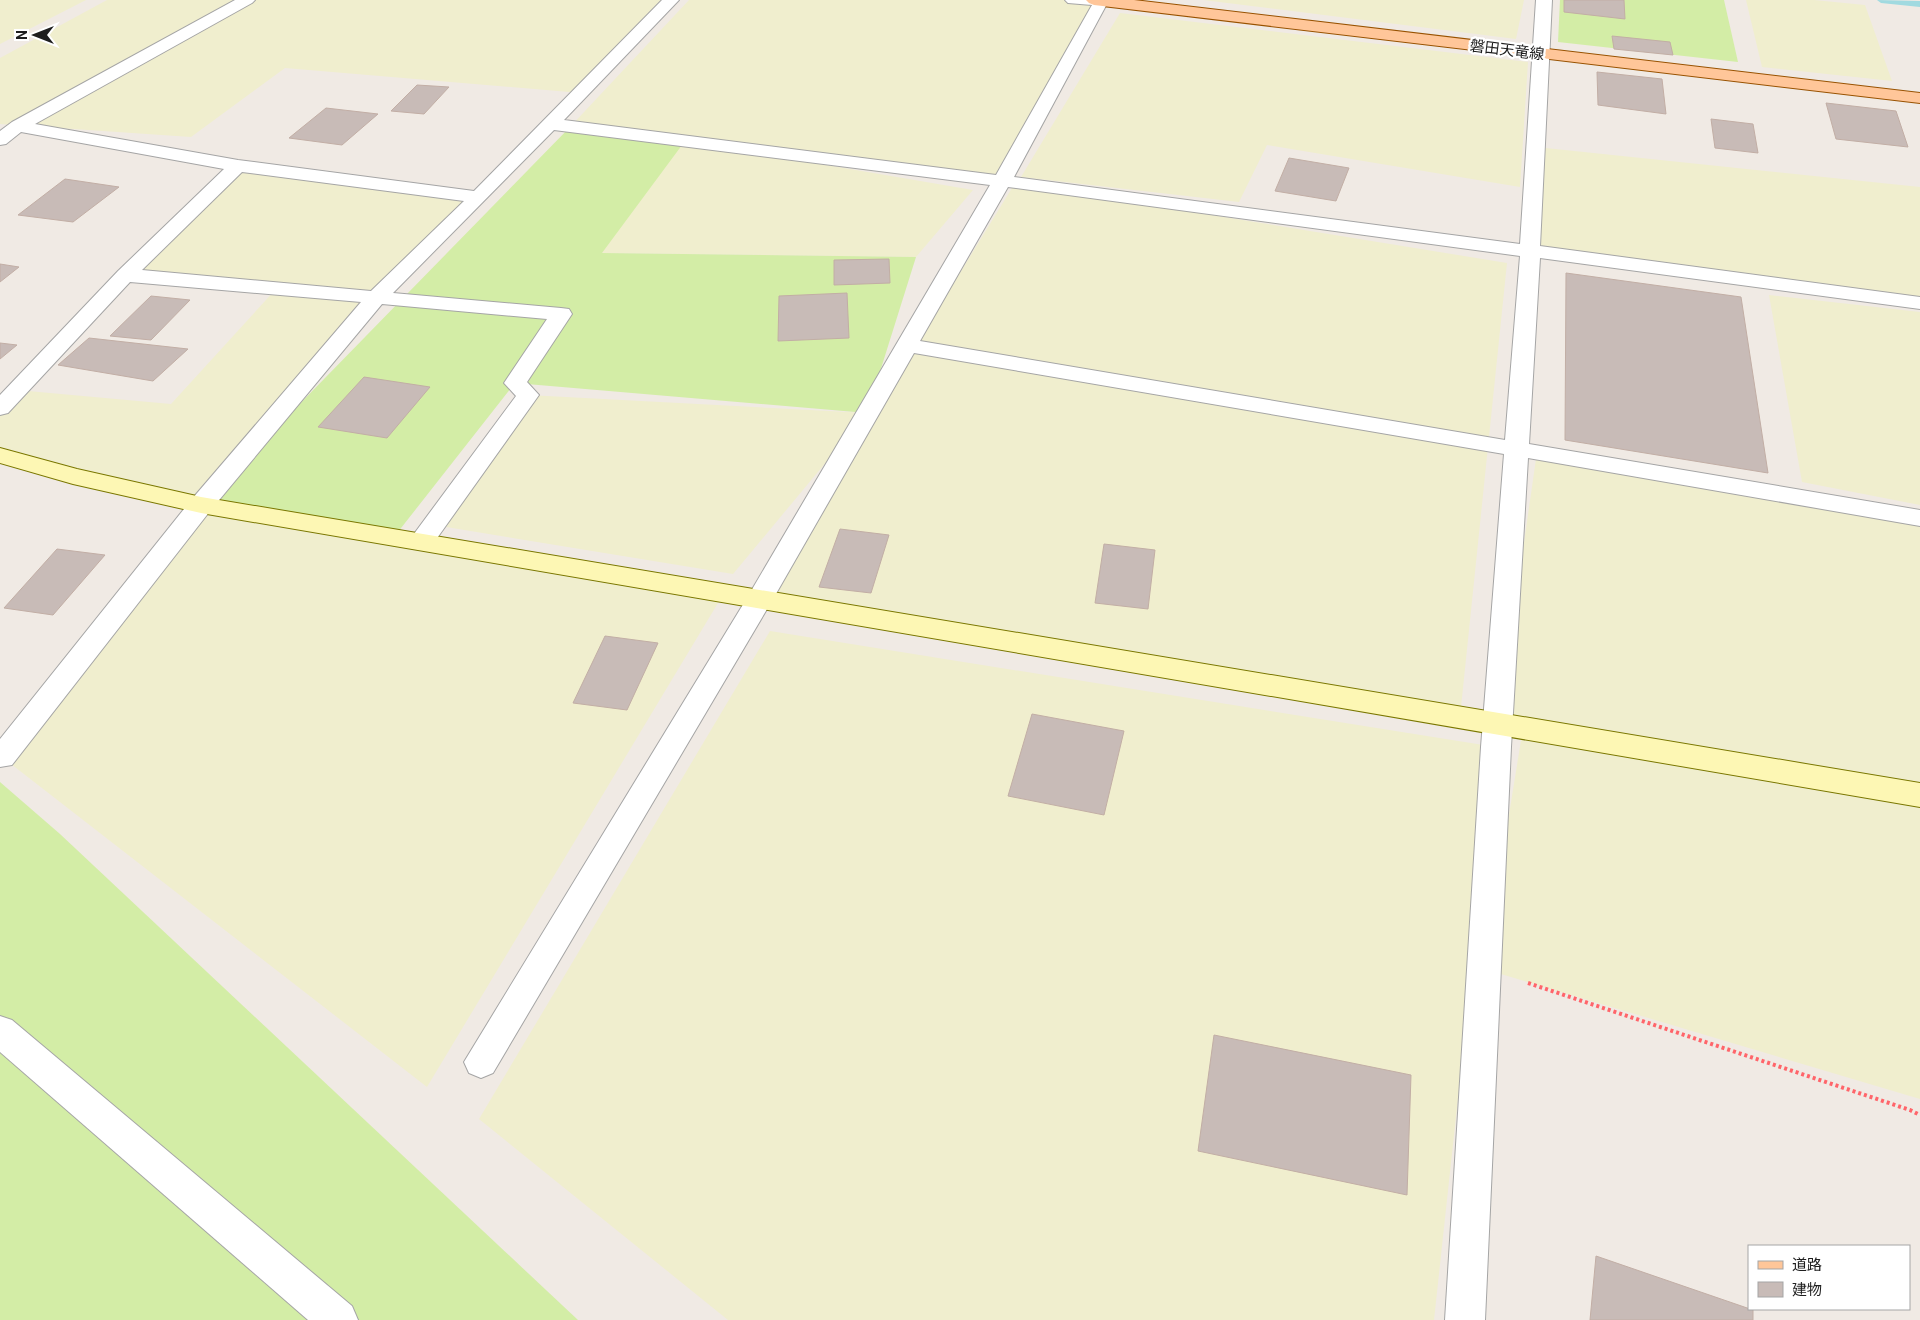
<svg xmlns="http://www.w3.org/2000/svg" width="1920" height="1320" viewBox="0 0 1920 1320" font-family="Roboto,'Noto Sans JP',sans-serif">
	<rect width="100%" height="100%" fill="#f0eae4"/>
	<g fill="#f0eece">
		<path d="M0,0h86l-86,44z"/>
		<path d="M107,0h564l-90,93 -296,-25 -94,69 -191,-13v-66z"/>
		<path d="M689,0h398l15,1 -100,180 -298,-37 269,46 -57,67 -314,-4 -32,-126z"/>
		<path d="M1203,0h321l-8,39z"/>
		<path d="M1746,0h68l51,5 27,76 -130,-14z"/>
		<path d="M1120,13l408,49 -8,125 -253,-42 -28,57 -218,-25z"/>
		<path d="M1536,147l384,40v116l-390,-52z"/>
		<path d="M238,166l241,31 -103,101 -174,206 522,89 -297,494 -425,-330 199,-252 -201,-52v-45l17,-18 154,14 105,-115 -151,-14z"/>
		<path d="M1015,183l492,80 -47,454 -700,-118z"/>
		<path d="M1769,295l151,17v193l-118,-23z"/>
		<path d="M528,395l339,18 -134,161 -299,-49z"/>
		<path d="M1537,452l383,66v581l-436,-130 39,-241 -25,-5z"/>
		<path d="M770,631l726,116 -62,573h-706l-249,-201z"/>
	</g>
	<g fill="#d3eda6">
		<path d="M1560,0h164l14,62 -180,-20z"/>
		<path d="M570,127l115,14 -83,112 314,4 -49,156 -352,-30 -121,154 -193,-32z"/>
		<path d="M0,782l60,52 518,486h-578z"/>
	</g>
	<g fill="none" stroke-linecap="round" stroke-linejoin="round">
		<path fill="#a1dae0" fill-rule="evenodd" d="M1877,0l43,1v6l-39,-4z"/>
	</g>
	<g fill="#c8bbb7" stroke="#c2aea5">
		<path d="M1564,0h60l1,19 -61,-7z"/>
		<path d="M1612,36l58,6 3,13 -59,-6z"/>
		<path d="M1597,72l65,7 4,35 -68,-9z"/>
		<path d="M417,85l32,2 -25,27 -33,-3z"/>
		<path d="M1826,103l70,8 12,36 -72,-8z"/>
		<path d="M326,108l52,6 -36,31 -53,-7z"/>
		<path d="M1711,119l42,5 5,29 -43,-5z"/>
		<path d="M1289,158l60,10 -13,33 -61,-10z"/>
		<path d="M65,179l54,8 -46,35 -55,-7z"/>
		<path d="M889,259l1,24 -56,2v-25z"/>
		<path d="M0,264l19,3 -19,15z"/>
		<path d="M1566,273l175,24 27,176 -203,-33z"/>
		<path d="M847,293l2,45 -71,3 1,-45z"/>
		<path d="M151,296l39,4 -39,40 -41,-4z"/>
		<path d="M89,338l99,11 -35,32 -95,-16z"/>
		<path d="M0,343l17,2 -17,14z"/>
		<path d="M364,377l66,10 -43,51 -69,-11z"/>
		<path d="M840,529l49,6 -18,58 -52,-6z"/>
		<path d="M1104,544l51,6 -7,59 -53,-6z"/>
		<path d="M57,549l48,6 -52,60 -49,-7z"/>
		<path d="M605,636l53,7 -31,67 -54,-7z"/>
		<path d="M1032,714l92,17 -20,84 -96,-19z"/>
		<path d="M1214,1035l197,40 -4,120 -209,-44z"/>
		<path d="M1596,1256l157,54v10h-163z"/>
	</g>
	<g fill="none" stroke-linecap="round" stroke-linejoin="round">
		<g stroke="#a5a5a5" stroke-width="2">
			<g id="street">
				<path d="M235,0h20l-3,3 -217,121 203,36 236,31 188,-191h17l-115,120 432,55 96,-170 -24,-2 -3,-3h44l-95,177 506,67 16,-244h16l-12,246 380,51v12l-380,-51 -11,186 391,66v16l-392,-68 -17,289 -26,573h-40l36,-573 23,-293 -590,-101 -141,246 -280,474 -12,5 -12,-5 -5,-11 283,-464 243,-413 -436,-55 -161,163 168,15 8,1 3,5 -45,68 12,13 -109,153 -9,2 -9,-2 -4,-6 108,-146 -12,-13 43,-64 -165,-15 -172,207 -198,254 -12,2v-28l192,-240 169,-197 -231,-20 -122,131 -8,2v-20l118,-124 106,-102 -203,-37 -15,12 -6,1v-14l12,-9zM242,172l222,29 -93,90 -229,-21zM1008,187l512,69 -15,184 -585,-99z"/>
				<path d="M0,1016l12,4 340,286 6,14h-50l-308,-268z"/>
			</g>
		</g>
		<g stroke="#7a7700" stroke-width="2">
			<path id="secondary" d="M0,448l77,21 124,28 1719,286v24l-1719,-294 -128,-29 -73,-21z"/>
		</g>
		<g stroke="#985200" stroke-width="2">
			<path id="primary" d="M1086,0h48l786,93v10l-826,-98 -5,-2z"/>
		</g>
		<path stroke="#ff656a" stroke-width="4" stroke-dasharray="3 3" stroke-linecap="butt" d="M1528,983l382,127 10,5"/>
		<use href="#street" fill="#fff" fill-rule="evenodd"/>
		<use href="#secondary" fill="#fdf7b4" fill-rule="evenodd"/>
		<use href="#primary" fill="#ffc699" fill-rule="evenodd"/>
	</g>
	<g text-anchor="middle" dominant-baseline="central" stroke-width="4.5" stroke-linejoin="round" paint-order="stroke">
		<g font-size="15" fill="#1e1e1e" stroke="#fff">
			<text transform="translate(1507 50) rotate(7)">磐田天竜線</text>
		</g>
	</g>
	<rect x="1748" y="1245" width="162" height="65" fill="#ffffff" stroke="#a5a5a5"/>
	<rect x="1758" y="1261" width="25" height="8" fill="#ffc699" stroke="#a5a5a5"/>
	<text x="1792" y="1270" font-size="15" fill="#1e1e1e">道路</text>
	<rect x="1758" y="1282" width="25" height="15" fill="#c8bbb7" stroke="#a5a5a5"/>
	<text x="1792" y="1295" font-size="15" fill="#1e1e1e">建物</text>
	<g transform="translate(35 35) rotate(270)" stroke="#ffffff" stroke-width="4" paint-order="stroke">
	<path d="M0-4L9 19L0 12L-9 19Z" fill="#1e1e1e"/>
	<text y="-8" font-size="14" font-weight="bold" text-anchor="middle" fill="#1e1e1e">N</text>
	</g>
</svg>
